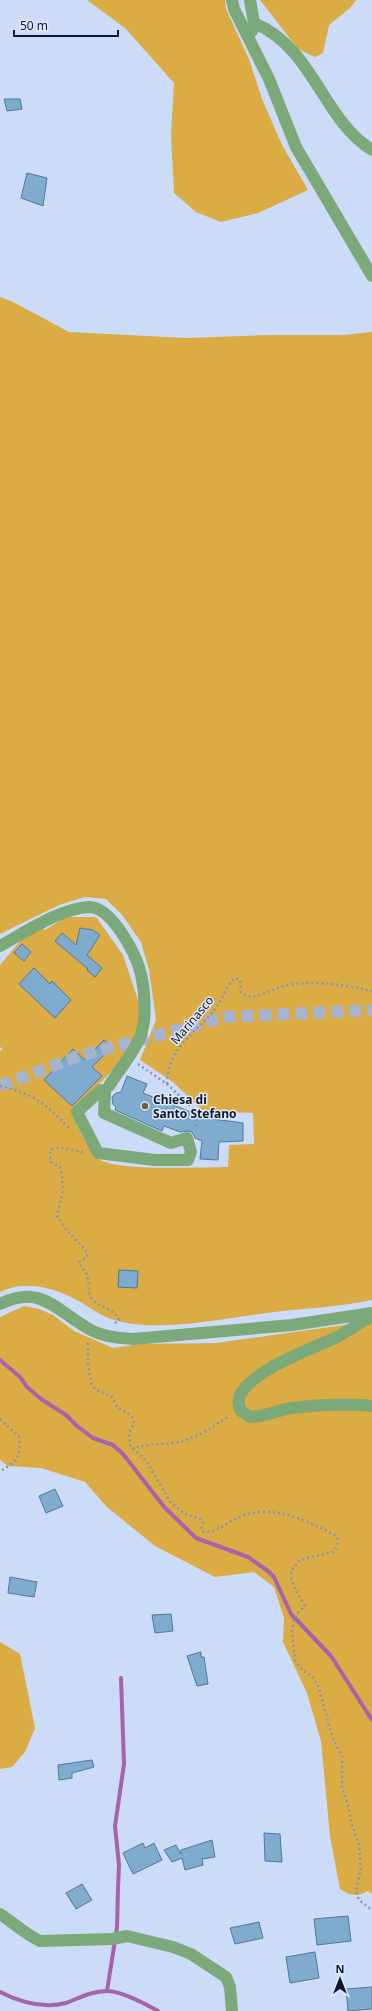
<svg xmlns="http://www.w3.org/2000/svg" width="372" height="2011" viewBox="0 0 372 2011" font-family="'Noto Sans',sans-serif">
	<rect width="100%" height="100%" fill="#ccdbf8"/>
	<g fill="#dbab44">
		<path d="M87,0h138l1,9 23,50 13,40 20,46 26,45 -50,23 -37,9 -25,-10 -22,-19 -3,-58 3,-52 -49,-55z"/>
		<path d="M260,0h96l-6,8 -21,17 -6,28 -8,4 -17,-8z"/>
		<path d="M0,297l13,5 56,30 117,6 83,-3h75l28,-3v968c-32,7 -65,8 -97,12 -45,5 -113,21 -157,9 -17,-4 -28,-14 -43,-22 -23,-12 -51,-19 -75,-7v-241l3,-2 -3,-2v-82l34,-40 11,5 21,-13h30l27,38 16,48 4,36 -72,74c5,10 19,40 26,45 16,14 106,9 131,9l1,-22 25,-1 -1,-31 -50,-2 -30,-29 -33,-22 16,-40 -7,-50 -8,-28 -19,-27 -16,-16 -21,-2 -26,8 -59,29z"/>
		<path d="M24,1306l15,3 14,6 21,16 39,17 28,-4 75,-1 156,-22v573l-4,-3c-11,6 -18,5 -28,-2l-10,-53 -9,-95 -14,-48 -24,-51 1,-24 -10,-31 -20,-15 -39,5 -60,-31 -48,-39 -22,-25 -44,-14 -33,-2 -8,-6v-143z"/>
		<path d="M0,1642l20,12 15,74 -10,24 -13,15 -12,2z"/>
	</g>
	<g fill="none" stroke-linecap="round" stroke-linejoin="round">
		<g stroke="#a563ac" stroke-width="4">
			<path d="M0,1360l20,17 7,10 14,12 25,16 11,11 16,12 20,7 10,9 42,54 31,30 52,19 20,14 6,6 17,37 40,42 41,64"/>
			<path d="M107,1991l10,-63 1,-40 1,-23 -4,-39 9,-62 -3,-86"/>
			<path d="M0,1992c20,10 43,17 66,11 13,-5 26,-12 41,-12 14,0 39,13 51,20"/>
		</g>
	</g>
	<g fill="#7fabcf" stroke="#4f799b">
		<path d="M4,99h16l2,10 -15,2z"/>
		<path d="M27,173l20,5 -4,28 -22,-8z"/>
		<path d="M80,928l13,2 7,5 -13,20 15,13 -7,9 -8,-7 1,-1 -33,-28 7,-8 14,12z"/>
		<path d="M22,944l9,8 -7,9 -10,-8z"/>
		<path d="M34,968l16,16 2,-3 19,19 -16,18 -36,-34z"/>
		<path d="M104,1040l8,7 -20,20 10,9 -30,30 -28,-26 29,-31 12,11z"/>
		<path d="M127,1076l20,8 -4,9 63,25 37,5v18l-24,1 -1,18 -18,-1 2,-18 -7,-3 -3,-6 -4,-1 -8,1 -16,-6 -2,5 -47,-21 1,-3 -3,-3 -1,-7 4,-4 5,-1z"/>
		<path d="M119,1270l19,1 -1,17 -19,-1z"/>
		<path d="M55,1489l8,17 -17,7 -7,-17z"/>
		<path d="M10,1577l27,5 -3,15 -26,-4z"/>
		<path d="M171,1614l2,17 -18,2 -3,-18z"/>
		<path d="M201,1652v5h3l4,27 -11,2 -10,-30z"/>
		<path d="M92,1760l2,7 -22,6v5l-13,2 -1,-15z"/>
		<path d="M264,1833l16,1 2,28 -17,-1z"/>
		<path d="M212,1840l3,17 -13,2 1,6 -18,5 -3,-12 -10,4 -8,-12 12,-5 5,9v-4z"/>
		<path d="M143,1843l2,5 9,-5 8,17 -29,14 -10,-21z"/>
		<path d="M82,1884l10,16 -16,9 -10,-16z"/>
		<path d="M348,1916l3,25 -34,4 -3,-26z"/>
		<path d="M259,1922l4,16 -28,6 -5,-16z"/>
		<path d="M315,1952l4,26 -29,5 -4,-26z"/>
		<path d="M372,1987v22l-24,2 -2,-22z"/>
	</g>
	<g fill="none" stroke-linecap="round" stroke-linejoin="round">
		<path stroke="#a6b4cf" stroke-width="12" stroke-dasharray="12 6" stroke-linecap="butt" d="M0,1086l79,-30 147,-39 146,-7"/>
		<g stroke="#8995ae" stroke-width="2.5" stroke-dasharray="2 3" stroke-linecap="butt">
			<path d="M138,1064l29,20 32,30 -4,15"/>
			<path d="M167,1084c0,-38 30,-50 50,-78 6,-8 10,-21 18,-28l5,2 1,12 5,4 5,1c13,-2 25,-10 38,-12 29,-5 55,0 83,6"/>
			<path d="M0,1086c33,7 47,19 70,43"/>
			<path d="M83,1152c-10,0 -25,-9 -33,-1l1,11 9,5 2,8 1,15 -6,26 7,11 23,25v5l-8,5c1,5 6,7 8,13 3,8 0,16 5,24 7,9 22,9 27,21l-4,3"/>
			<path d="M88,1343v21l3,19 4,6 17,8 5,10 15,9 2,8 -5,9 1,12 17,17 24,41 14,11 16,5 2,3 -2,7 3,3c14,1 21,-9 33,-14 33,-16 68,2 98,17 5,6 3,11 -2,17l-33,8 -9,11c0,14 7,23 14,35l-9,9 -4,15 3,30 8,11 9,5 6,9 15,54 9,17v32l6,17 4,20 7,19 2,24 -5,23 3,9 13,10"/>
			<path d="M0,1419l19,18c2,20 -2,25 -19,34"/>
			<path d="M132,1449c15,-6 31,-4 47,-7 20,-5 34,-15 50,-26"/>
		</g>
		<g stroke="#7ba979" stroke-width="12">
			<path d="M232,0l2,9 35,70 27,68 76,129"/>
			<path d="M250,0l4,23 -2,8"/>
			<path d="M254,23c59,24 69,97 118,127"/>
			<path d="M0,946c24,-13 61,-38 89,-39 23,0 47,47 52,67 4,18 6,46 -1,63 -7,17 -21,33 -31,49"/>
			<path d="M101,1090l4,2 -1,21 67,30 16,-5 4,14 -3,8h-33l-57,-7 -21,-41z"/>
			<path d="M0,1304c42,-21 57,8 91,26 13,7 28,8 42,9l159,-14 80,-12"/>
			<path d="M372,1316c-12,7 -24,15 -37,22 -19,9 -113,42 -94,73l9,6c15,0 28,-7 42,-9 26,-3 54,-5 80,-2"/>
			<path d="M0,1914c14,9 25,20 40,27l72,-2 15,-3 46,11 18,7 35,23 4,10 2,24"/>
		</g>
	</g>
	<circle fill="#775f30" stroke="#dee8fb" stroke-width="1.5" cx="145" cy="1106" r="4"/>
	<g text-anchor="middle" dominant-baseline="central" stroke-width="3" stroke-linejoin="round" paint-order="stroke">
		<g font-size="12" fill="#101929" stroke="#dee8fb">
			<text transform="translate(192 1020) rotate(-50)">Marinasco</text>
		</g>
		<g font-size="12" font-weight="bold" fill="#101929" stroke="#dee8fb" text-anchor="start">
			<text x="153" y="1099">Chiesa di<tspan x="153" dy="14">Santo Stefano</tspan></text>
		</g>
	</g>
	<g transform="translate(340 1979)" stroke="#dee8fb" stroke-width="3" paint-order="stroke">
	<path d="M0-3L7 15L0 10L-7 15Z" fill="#101929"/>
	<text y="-6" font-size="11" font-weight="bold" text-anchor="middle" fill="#101929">N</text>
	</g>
	<path d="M14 30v6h104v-6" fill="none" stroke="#101929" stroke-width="2"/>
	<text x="20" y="30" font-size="12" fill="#101929" stroke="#dee8fb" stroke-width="3" paint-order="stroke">50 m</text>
</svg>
